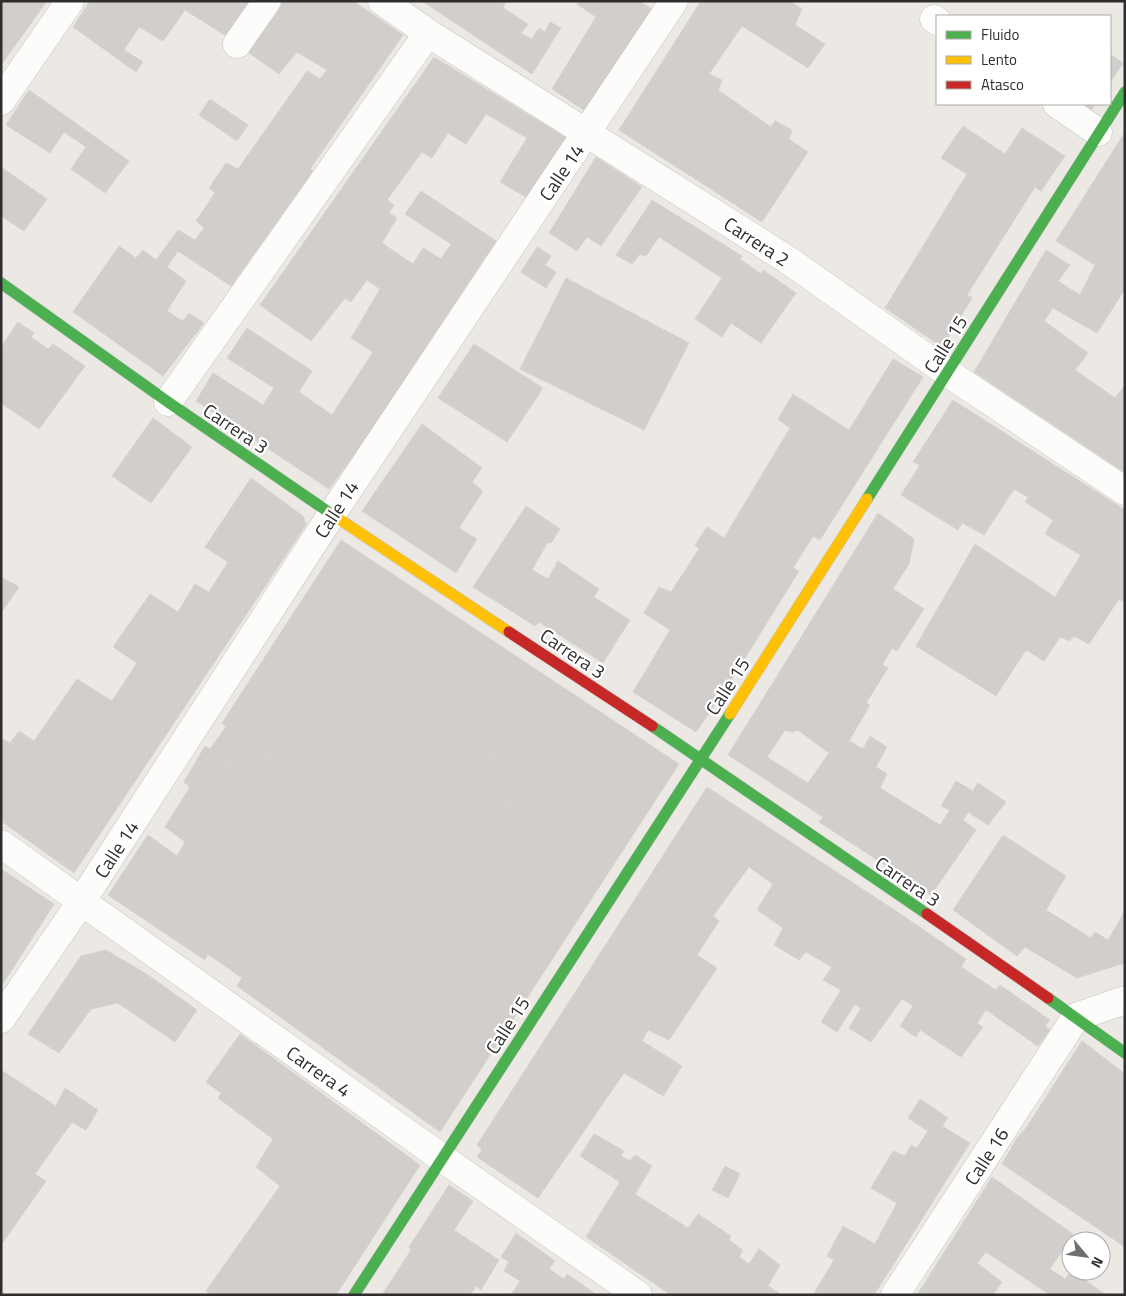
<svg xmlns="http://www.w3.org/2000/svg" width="1126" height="1296" viewBox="0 0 1126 1296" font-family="'Titillium Web',sans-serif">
	<rect width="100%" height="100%" fill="#ece8e4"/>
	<g fill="#d1cecb" stroke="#d7d4d0" fill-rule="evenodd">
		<path d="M1,1h46l-46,64z"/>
		<path d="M90,1h160l-24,35 -41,-26 -22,31 -24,-14 -15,23 19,12 -7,10 -63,-45z"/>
		<path d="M282,1h71l50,34 -93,134 3,2 -82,115 -53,-35 -11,16 19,14 -19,30 16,10 6,-8 15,10 -41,53 -90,-64 46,-66 17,12 7,-8 13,10 22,-30 17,10 9,-12 -8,-7 19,-28 -6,-5 17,-25 12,6 69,-98 13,8 7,-9 -30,-18 -18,22 -33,-23z"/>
		<path d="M422,1h84l-3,7 25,16 -7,9 11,6 7,-11 6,4 5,-10 11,6 -29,46z"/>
		<path d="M579,1h60l13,8 -67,102 -33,-22 44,-72 -19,-13z"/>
		<path d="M701,1h89l12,8 -7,16 30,19 -17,24 -66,-42 -33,48 13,6 -4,10 53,37 4,-6 17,9 -3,9 19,13 -46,70 -143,-92z"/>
		<path d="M1110,54l13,9 -13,20z"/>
		<path d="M434,57l133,81 -41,59 -26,-15 27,-44 -41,-24 -20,30 -18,-11 -16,25 -10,-6 -35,48 7,5 -5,8 8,5 -15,25 31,21 10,-16 18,11 10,-15 -46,-30 16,-23 75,50 -89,134 2,3 -80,111 -133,-88 17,-28 50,32 11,-17 -47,-30 20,-30 65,43 -13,21 33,23 41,-63 -22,-14 29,-49 -13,-9 -16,22 -6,-4 -34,43 -51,-36z"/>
		<path d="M29,90l100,71 -24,32 -34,-24 15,-22 -22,-15 -14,21 -44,-28z"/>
		<path d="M210,99l38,26 -11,16 -38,-26z"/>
		<path d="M1082,104h13l-4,6z"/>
		<path d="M963,126l42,28 17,-26 43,28 -24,35 -6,-4 -68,108 5,3 -30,49 -57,-39 82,-134 -26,-16z"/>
		<path d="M1125,132v157l-28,44 -44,-25 -9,13 44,32 -13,17 40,28 10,-13v88l-151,-101 72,-122 24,15 -12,16 22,14 15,-30 -39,-24z"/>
		<path d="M596,157l46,30 -41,59 -14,-9 -10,14 -28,-18z"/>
		<path d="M1,167l46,32 -23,32 -23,-15z"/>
		<path d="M652,200l90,56 -2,3 21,15 2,-4 33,23 -35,50 -30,-20 -9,14 -27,-18 27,-41 -63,-41 -13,19 -6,-2 -8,10 -16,-9z"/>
		<path d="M537,247l14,9 -6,9 11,7 -10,16 -25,-16z"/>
		<path d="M566,278l123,65 -45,87 -124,-61z"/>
		<path d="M18,322l16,11 -3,4 17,12 5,-5 32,22 -46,63 -38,-26v-56z"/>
		<path d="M474,344l69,44 -36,54 -69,-44z"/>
		<path d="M893,359l30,18 -103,163 -7,-4 -20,32 6,3 -75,121 -28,40 -63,-40 37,-62 -26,-17 15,-26 12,5 28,-43 -4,-4 12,-18 17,11 66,-110 -12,-9 15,-25 56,36z"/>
		<path d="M953,400l172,110v92l-6,-3 -30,45 -15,-8 -4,5 -10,-4 -16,24 -18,-11 -30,46 -80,-50 59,-102 80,53 26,-42 -36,-21 8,-14 -28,-18 3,-5 -14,-8 -30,46 -22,-12 -4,7 -57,-35 19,-30 -7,-3z"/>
		<path d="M153,418l39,29 -41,56 -39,-27z"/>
		<path d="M422,424l60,44 -10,14 11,9 -24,37 18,11 -21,34 -94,-62z"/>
		<path d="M251,478l52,38 3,9 -232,348 -73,-52v-83l9,5 9,-12 15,10 43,-62 35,22 25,-38 -24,-16 37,-53 28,18 17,-28 14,8 19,-30 -23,-15z"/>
		<path d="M526,506l34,23 -9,14 -3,-1 -16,28 16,9 10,-18 41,28 -5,8 36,23 -27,43 -64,-41 -4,4 -62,-39z"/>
		<path d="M878,513l36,26 -5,25 -16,25 31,20 -27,42 -5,-3 -10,17 6,3 -22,35 4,2 -21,36 14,8 7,-13 17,11 -11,20 11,7 -7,14 60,37 10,-15 -9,-4 15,-25 17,10 5,-8 28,19 -18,23 -20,-13 -5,8 13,10 -45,65 -112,-73 4,-5 -95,-62zM785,730l7,2 6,-2 31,23 -21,30 -41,-26z"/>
		<path d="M341,540l338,224 -239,368 -203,-146 5,-8 -34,-24 -3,6 -97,-65 40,-60 29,21 8,-14 -20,-15 25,-40 -6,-5 21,-36 5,3 16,-22 -4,-4z"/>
		<path d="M1,577l18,10 -18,26z"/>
		<path d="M384,665l46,34 -9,12 51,32 -14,22 18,11 14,-20 15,9 13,-14 44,30 -16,26 -30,-20 -11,17 34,23 -14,24 35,23 -11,17 -36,-21 -39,54 -20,-12 3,-4 -17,-9 -57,74 -9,-5 33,-47 -21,-15 -32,40 -16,-10 -8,10 -17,-10 -12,14 -23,-15 9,-14 -66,-56 39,-60 25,14 7,-13 -68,-42 15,-23 30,18 17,-27 -8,-5 17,-26 40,24 10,-20 -11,-10 9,-12 18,11z"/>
		<path d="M707,787l195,128 64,44 -5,8 35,23 4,-5 50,35 -5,6 5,4 -12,16 -52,-36 -9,13 6,4 -22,30 -41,-27 -4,7 -16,-11 13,-20 -11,-7 -31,43 -22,-14 12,-20 -6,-4 -18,28 -16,-10 20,-32 -18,-10 9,-13 -26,-15 -7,8 -25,-15 9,-17 -26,-18 16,-26 -24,-17 -36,49 6,5 -22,34 20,13 -48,72 -21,-10 -6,11 40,25 -19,30 -39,-23 -86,125 -61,-41 5,-7 -5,-5z"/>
		<path d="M1003,835l63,41 -20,34 45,28 4,-6 13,8 17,-29v52l-48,15 -52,-31 -8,9 -64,-46z"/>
		<path d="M1,869l53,35 -53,83z"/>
		<path d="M106,950l42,25 49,35 -22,32 -57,-39 -27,6 -32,44 -31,-19 53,-78z"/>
		<path d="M240,1034l180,131 -84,130h-124l-6,-4 74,-105 -24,-19 17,-28 -55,-41 3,-5 -15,-11z"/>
		<path d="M1082,1041l43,33v173l-123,-83 15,-26 9,-10z"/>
		<path d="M1,1070l55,36 9,-18 33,22 -12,20 -14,-8 -37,52 11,7 -45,64z"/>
		<path d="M920,1099l28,19 -6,8 28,17 -96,152h-61l21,-35 -7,-4 16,-30 32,18 22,-41 -26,-15 22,-37 12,5 6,-11 6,3 11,-17 -20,-13z"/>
		<path d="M594,1134l30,17 -3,5 9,5 5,-6 17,11 -17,28 53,34 10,-14 33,22 -2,4 14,10 -4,7 10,7 10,-15 21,16 -12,21 14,9h-111l-85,-58 34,-55 -40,-26z"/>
		<path d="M725,1166l15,8 -12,24 -16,-8z"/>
		<path d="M992,1177l81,57 -23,35 15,10 7,-8 34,24h-56l-64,-43 -9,11 25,19 -9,13h-76z"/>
		<path d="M449,1185l24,16 -19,29 45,30 -18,30 -5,-4 -6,9h-88l29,-45 -2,-3z"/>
		<path d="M516,1233l39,28 -6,8 15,10 3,-5 30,21h-86l9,-14 -16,-10 5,-9 -8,-5z"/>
	</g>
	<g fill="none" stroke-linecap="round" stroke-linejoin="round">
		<g stroke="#c5c4c5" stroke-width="29">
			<g id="street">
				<path d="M382,1l46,32 360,227 160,113 177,118"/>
				<path d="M934,19l3,2"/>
				<path d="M237,44l30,-43"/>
				<path d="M1,101l69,-100"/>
				<path d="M1057,104l41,28"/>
				<path d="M168,402l260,-369"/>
				<path d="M1,844l441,314 196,137"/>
				<path d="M1,1019l80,-117 251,-388 342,-513"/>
				<path d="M895,1295l181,-278 49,-17"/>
			</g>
		</g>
		<g stroke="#c5c4c5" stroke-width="12">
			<g id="fast">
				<path d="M1,283l167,119 162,111"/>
				<path d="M867,499l258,-407"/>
				<path d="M652,726l275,188"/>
				<path d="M1048,998l77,55"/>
				<path d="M354,1295l376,-581"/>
			</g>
		</g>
		<g stroke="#c5c4c5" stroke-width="12">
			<g id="slow">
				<path d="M330,513l179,119"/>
				<path d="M730,714l137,-215"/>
			</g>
		</g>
		<g stroke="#c5c4c5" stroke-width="12">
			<g id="jam">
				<path d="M509,632l143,94"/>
				<path d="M927,914l121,84"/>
			</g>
		</g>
		<use href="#street" stroke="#fcfcfb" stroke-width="28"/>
		<use href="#fast" stroke="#4caf50" stroke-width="11"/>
		<use href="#slow" stroke="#ffc107" stroke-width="11"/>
		<use href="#jam" stroke="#c62828" stroke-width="11"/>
	</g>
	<g text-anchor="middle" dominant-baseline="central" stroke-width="4.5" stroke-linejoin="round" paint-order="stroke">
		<g font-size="19" fill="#2e2e2e" stroke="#fff">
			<text transform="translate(561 172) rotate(-56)">Calle 14</text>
			<text transform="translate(757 241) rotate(33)">Carrera 2</text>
			<text transform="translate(945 344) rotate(-58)">Calle 15</text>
			<text transform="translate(236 428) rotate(34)">Carrera 3</text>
			<text transform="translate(336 509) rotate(-57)">Calle 14</text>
			<text transform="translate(573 653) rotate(34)">Carrera 3</text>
			<text transform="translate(727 686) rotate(-57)">Calle 15</text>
			<text transform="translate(116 849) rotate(-57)">Calle 14</text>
			<text transform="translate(908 881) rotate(34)">Carrera 3</text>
			<text transform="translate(507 1025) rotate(-57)">Calle 15</text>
			<text transform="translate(319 1071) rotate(35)">Carrera 4</text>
			<text transform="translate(986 1156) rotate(-57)">Calle 16</text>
		</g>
	</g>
	<rect width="1126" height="1296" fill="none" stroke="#2e2e2e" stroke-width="5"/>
	<rect x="936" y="15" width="175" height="90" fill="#ffffff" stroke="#ababab"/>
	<rect x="946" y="31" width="25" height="8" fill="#4caf50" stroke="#ababab"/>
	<text x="981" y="40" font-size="15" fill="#2e2e2e">Fluido</text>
	<rect x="946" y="56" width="25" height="8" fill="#ffc107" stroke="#ababab"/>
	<text x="981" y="65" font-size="15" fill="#2e2e2e">Lento</text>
	<rect x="946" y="81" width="25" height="8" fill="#c62828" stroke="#ababab"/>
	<text x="981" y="90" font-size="15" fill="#2e2e2e">Atasco</text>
	<g transform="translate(1086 1256) rotate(119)"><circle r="24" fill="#ffffff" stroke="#ababab"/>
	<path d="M0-4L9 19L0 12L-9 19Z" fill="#706f6e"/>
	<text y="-8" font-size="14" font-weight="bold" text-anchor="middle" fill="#2e2e2e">N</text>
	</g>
</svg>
